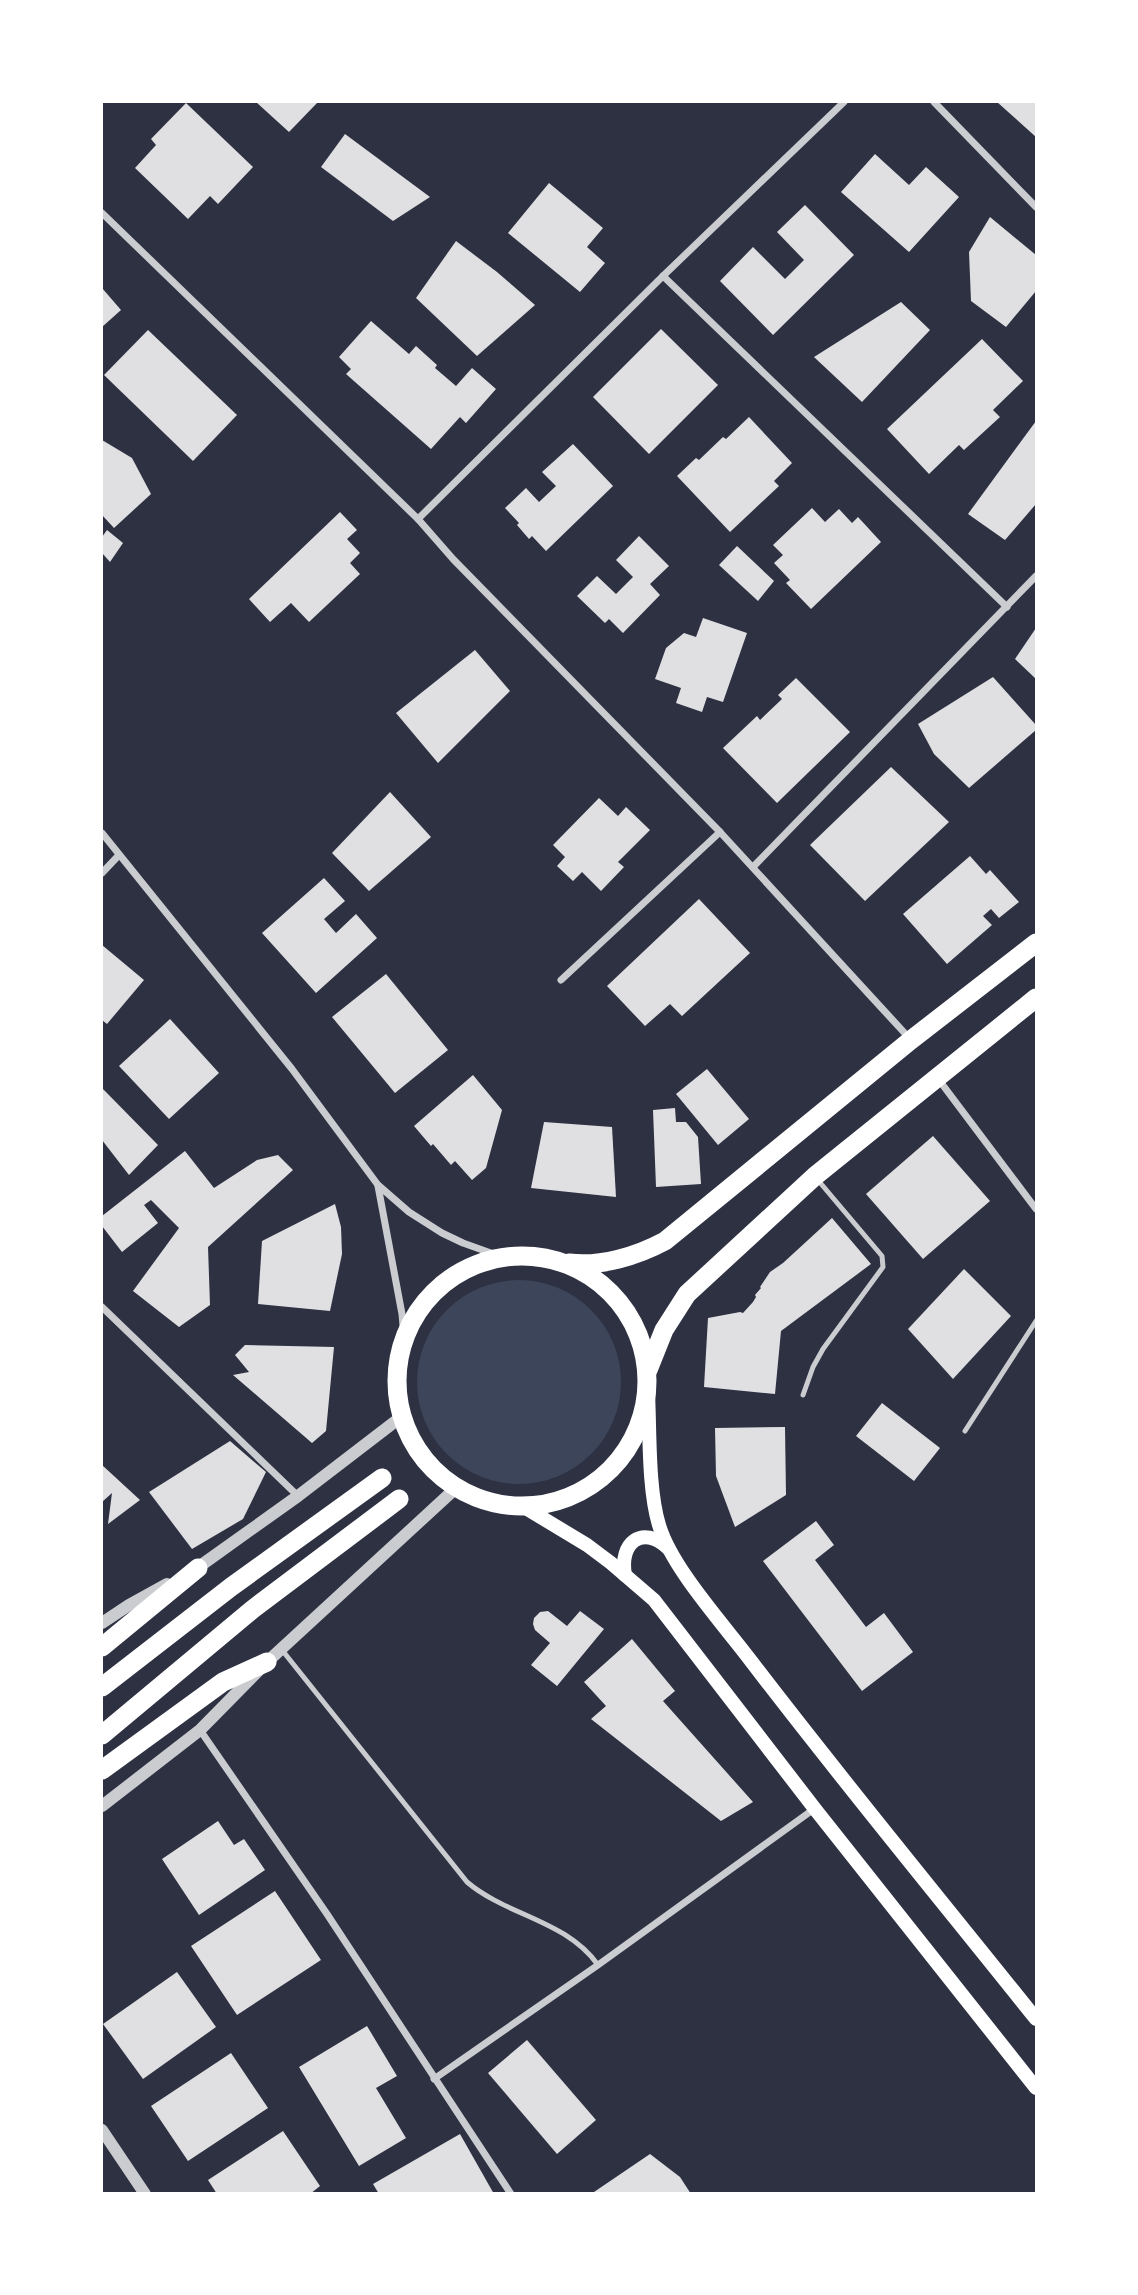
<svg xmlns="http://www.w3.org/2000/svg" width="1138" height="2295" viewBox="0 0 1138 2295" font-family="'Exo 2',sans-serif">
	<rect width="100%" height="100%" fill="#2d3142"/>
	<circle fill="#3c4559" cx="519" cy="1382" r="102"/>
	<g fill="#e0e0e3">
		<path d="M256,102h62l-29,30z"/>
		<path d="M997,102h39v35z"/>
		<path d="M186,103l67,64 -35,37 -8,-8 -22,23 -53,-51 21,-23 -5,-6z"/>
		<path d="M345,134l85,63 -37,24 -72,-54z"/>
		<path d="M875,154l34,31 17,-18 33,30 -50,55 -68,-60z"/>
		<path d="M549,183l54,45 -16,19 18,16 -25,29 -72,-59z"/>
		<path d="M805,205l49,50 -81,80 -53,-54 33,-34 32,32 19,-19 -27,-28z"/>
		<path d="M990,217l46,38v36l-30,36 -35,-26 -2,-49z"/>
		<path d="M456,241l41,31 38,33 -58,51 -61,-58z"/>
		<path d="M102,288l19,22 -19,17z"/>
		<path d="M901,302l29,28 -68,72 -48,-45z"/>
		<path d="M371,321l38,33 7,-8 21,19 -2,3 21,18 16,-18 24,21 -30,34 -6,-6 -29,32 -85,-75 5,-5 -12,-12z"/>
		<path d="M661,329l57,56 -69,69 -56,-57z"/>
		<path d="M148,330l89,85 -44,46 -89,-86z"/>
		<path d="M982,339l41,42 -30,29 7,7 -36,33 -5,-5 -30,29 -42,-45z"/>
		<path d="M749,417l43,46 -18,18 5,5 -49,46 -53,-56 19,-18 3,2 24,-23 3,2z"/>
		<path d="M1036,421v83l-31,36 -37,-26z"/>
		<path d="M102,440l30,18 19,36 -37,34 -12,-13z"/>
		<path d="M573,444l40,42 -67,65 -14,-15 -3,3 -12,-14 2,-2 -14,-15 21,-20 13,14 17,-16 -14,-14z"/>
		<path d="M812,508l13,14 14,-13 13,14 6,-6 23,25 -70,67 -25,-26 4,-3 -16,-17 9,-8 -10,-10z"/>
		<path d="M340,512l17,18 -10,9 13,14 -10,10 10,11 -51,48 -18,-19 -21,19 -21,-23z"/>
		<path d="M107,530l16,13 -13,19 -8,-9v-16z"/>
		<path d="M639,536l30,30 -19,18 10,11 -37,38 -14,-14 -4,4 -28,-27 20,-20 19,18 17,-17 -17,-17z"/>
		<path d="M737,546l37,35 -16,20 -39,-36z"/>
		<path d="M703,618l44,15 -24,69 -16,-5 -5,15 -26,-9 5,-15 -26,-9 11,-31 18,-15 12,4z"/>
		<path d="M1036,628v51l-21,-20z"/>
		<path d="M475,650l35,41 -72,72 -42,-50z"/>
		<path d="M993,677l43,48v5l-67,58 -35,-34 -16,-30z"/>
		<path d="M796,678l54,54 -73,71 -54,-55 34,-32 3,4 22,-21 -4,-4z"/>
		<path d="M891,767l58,55 -84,79 -55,-56z"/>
		<path d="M390,792l41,45 -62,54 -37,-38z"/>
		<path d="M599,798l19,18 8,-9 24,23 -32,32 6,5 -23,24 -19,-19 -9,9 -16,-15 8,-9 -12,-12z"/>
		<path d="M970,856l16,18 4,-4 29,32 -20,16 -8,-9 -8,7 9,9 -45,39 -44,-50z"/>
		<path d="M324,878l21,23 -21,18 12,14 20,-19 21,24 -61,55 -54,-60z"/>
		<path d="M699,899l51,54 -68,63 -12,-12 -25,22 -38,-40z"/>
		<path d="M102,945l42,35 -37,44 -5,-4z"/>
		<path d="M386,974l62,76 -53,43 -63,-76z"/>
		<path d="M170,1019l49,54 -50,46 -50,-53z"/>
		<path d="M707,1069l42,50 -31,26 -42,-51z"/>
		<path d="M473,1075l29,35 -16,58 -14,12 -17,-19 -4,4 -18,-21 -2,2 -17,-20z"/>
		<path d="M102,1088l56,57 -29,30 -27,-35z"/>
		<path d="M675,1108l1,14h10l12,15 3,47 -45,3 -3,-77z"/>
		<path d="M544,1122l68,5 4,70 -85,-9z"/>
		<path d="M933,1136l57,65 -67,58 -57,-65z"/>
		<path d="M185,1151l29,37 43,-28 21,-5 15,15 -85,77 2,58 -31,22 -46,-36 46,-63 -28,-28 -7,5 14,18 -36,29 -20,-26v-10z"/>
		<path d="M335,1204l6,23 1,27 -12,57 -72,-7 4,-63z"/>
		<path d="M832,1218l39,46 -90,67 -6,63 -71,-7 4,-69 32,-6 3,1 10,-11 3,-5 -1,-2 6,-7 -1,-1 10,-15 13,-9z"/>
		<path d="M964,1269l47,47 -58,63 -45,-50z"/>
		<path d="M245,1345l89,2 -8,84 -14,12 -79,-68 16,-3 -14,-17z"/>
		<path d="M882,1403l58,45 -26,33 -58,-45z"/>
		<path d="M785,1427l1,68 -51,32 -19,-51 -1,-48z"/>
		<path d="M230,1441l36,31 -23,47 -51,30 -43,-57z"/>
		<path d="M102,1465l38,35 -32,24 4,-31 -10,9z"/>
		<path d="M816,1521l18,24 -19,15 51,67 18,-14 29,39 -51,39 -99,-130z"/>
		<path d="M548,1611l19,15 13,-15 24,18 -47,57 -26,-21 19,-22 -15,-13 -2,-6 1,-6 6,-6z"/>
		<path d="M632,1639l43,52 -12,10 90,101 -32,19 -130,-102 15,-13 -22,-24z"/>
		<path d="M218,1821l16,24 10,-6 21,31 -66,45 -37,-56z"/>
		<path d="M275,1891l46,69 -84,55 -46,-69z"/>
		<path d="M177,1972l39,55 -73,52 -40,-55z"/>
		<path d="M367,2026l30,50 -21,12 30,50 -47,28 -60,-99z"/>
		<path d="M527,2040l69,80 -39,34 -69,-81z"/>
		<path d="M231,2053l37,55 -80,53 -37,-55z"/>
		<path d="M283,2131l37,55 -10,8h-93l-9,-14z"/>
		<path d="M460,2134l34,60h-115l-6,-10z"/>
		<path d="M650,2154l30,23 11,17h-96l-1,-2z"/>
	</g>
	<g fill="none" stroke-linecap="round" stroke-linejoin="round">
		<g stroke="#caccd0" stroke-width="5">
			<path d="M803,1395l10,-28 10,-18 60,-82 -1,-11 -65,-77"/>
			<path d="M965,1431l71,-110"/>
			<path d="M282,1650l185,232c40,34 99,38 131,83"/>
		</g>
		<g stroke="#caccd0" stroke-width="7">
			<path d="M934,102l102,105"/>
			<path d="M102,213l316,306 35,40 267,273 191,208"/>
			<path d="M663,276l344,331"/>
			<path d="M418,519l245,-243 181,-174"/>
			<path d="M102,833l190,236 86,116 31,27 33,21 21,10 39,14"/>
			<path d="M753,867l283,-291"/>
			<path d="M102,873l17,-18"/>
			<path d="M561,980l159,-148"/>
			<path d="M939,1080l97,129"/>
			<path d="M378,1186l24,128 2,23"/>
			<path d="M102,1307l196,189"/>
			<path d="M200,1730l127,184 184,280"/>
			<path d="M434,2079l164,-114 216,-156"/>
		</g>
		<g stroke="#caccd0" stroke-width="12">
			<path d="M193,1571l105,-75 103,-79"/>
			<path d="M102,1623l27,-18 38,-21"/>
			<path d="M102,1806l98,-76 67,-68 189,-174"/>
			<path d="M102,2130l43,64"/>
		</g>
		<g stroke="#fff" stroke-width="14">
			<path d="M648,1393c2,39 0,96 11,132 12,42 65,100 92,136 93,122 190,239 285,358"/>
			<path d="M524,1507l63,38 24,18 43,37 161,209 221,279"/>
			<path d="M625,1575c-6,-32 17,-51 43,-27"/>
		</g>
		<g stroke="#fff" stroke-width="19">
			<circle cx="522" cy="1381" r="125"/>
			<path d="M569,1263c32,4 68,-7 96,-22l246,-201 125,-97"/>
			<path d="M648,1370l16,-40 23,-36 128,-118 221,-178"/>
			<path d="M102,1647l96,-79"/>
			<path d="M102,1687l129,-100 151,-109"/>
			<path d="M102,1735l151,-126 146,-110"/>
			<path d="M102,1770l121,-88 44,-20"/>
		</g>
	</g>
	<rect width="1138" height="2295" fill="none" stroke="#ffffff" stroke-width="206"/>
</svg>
